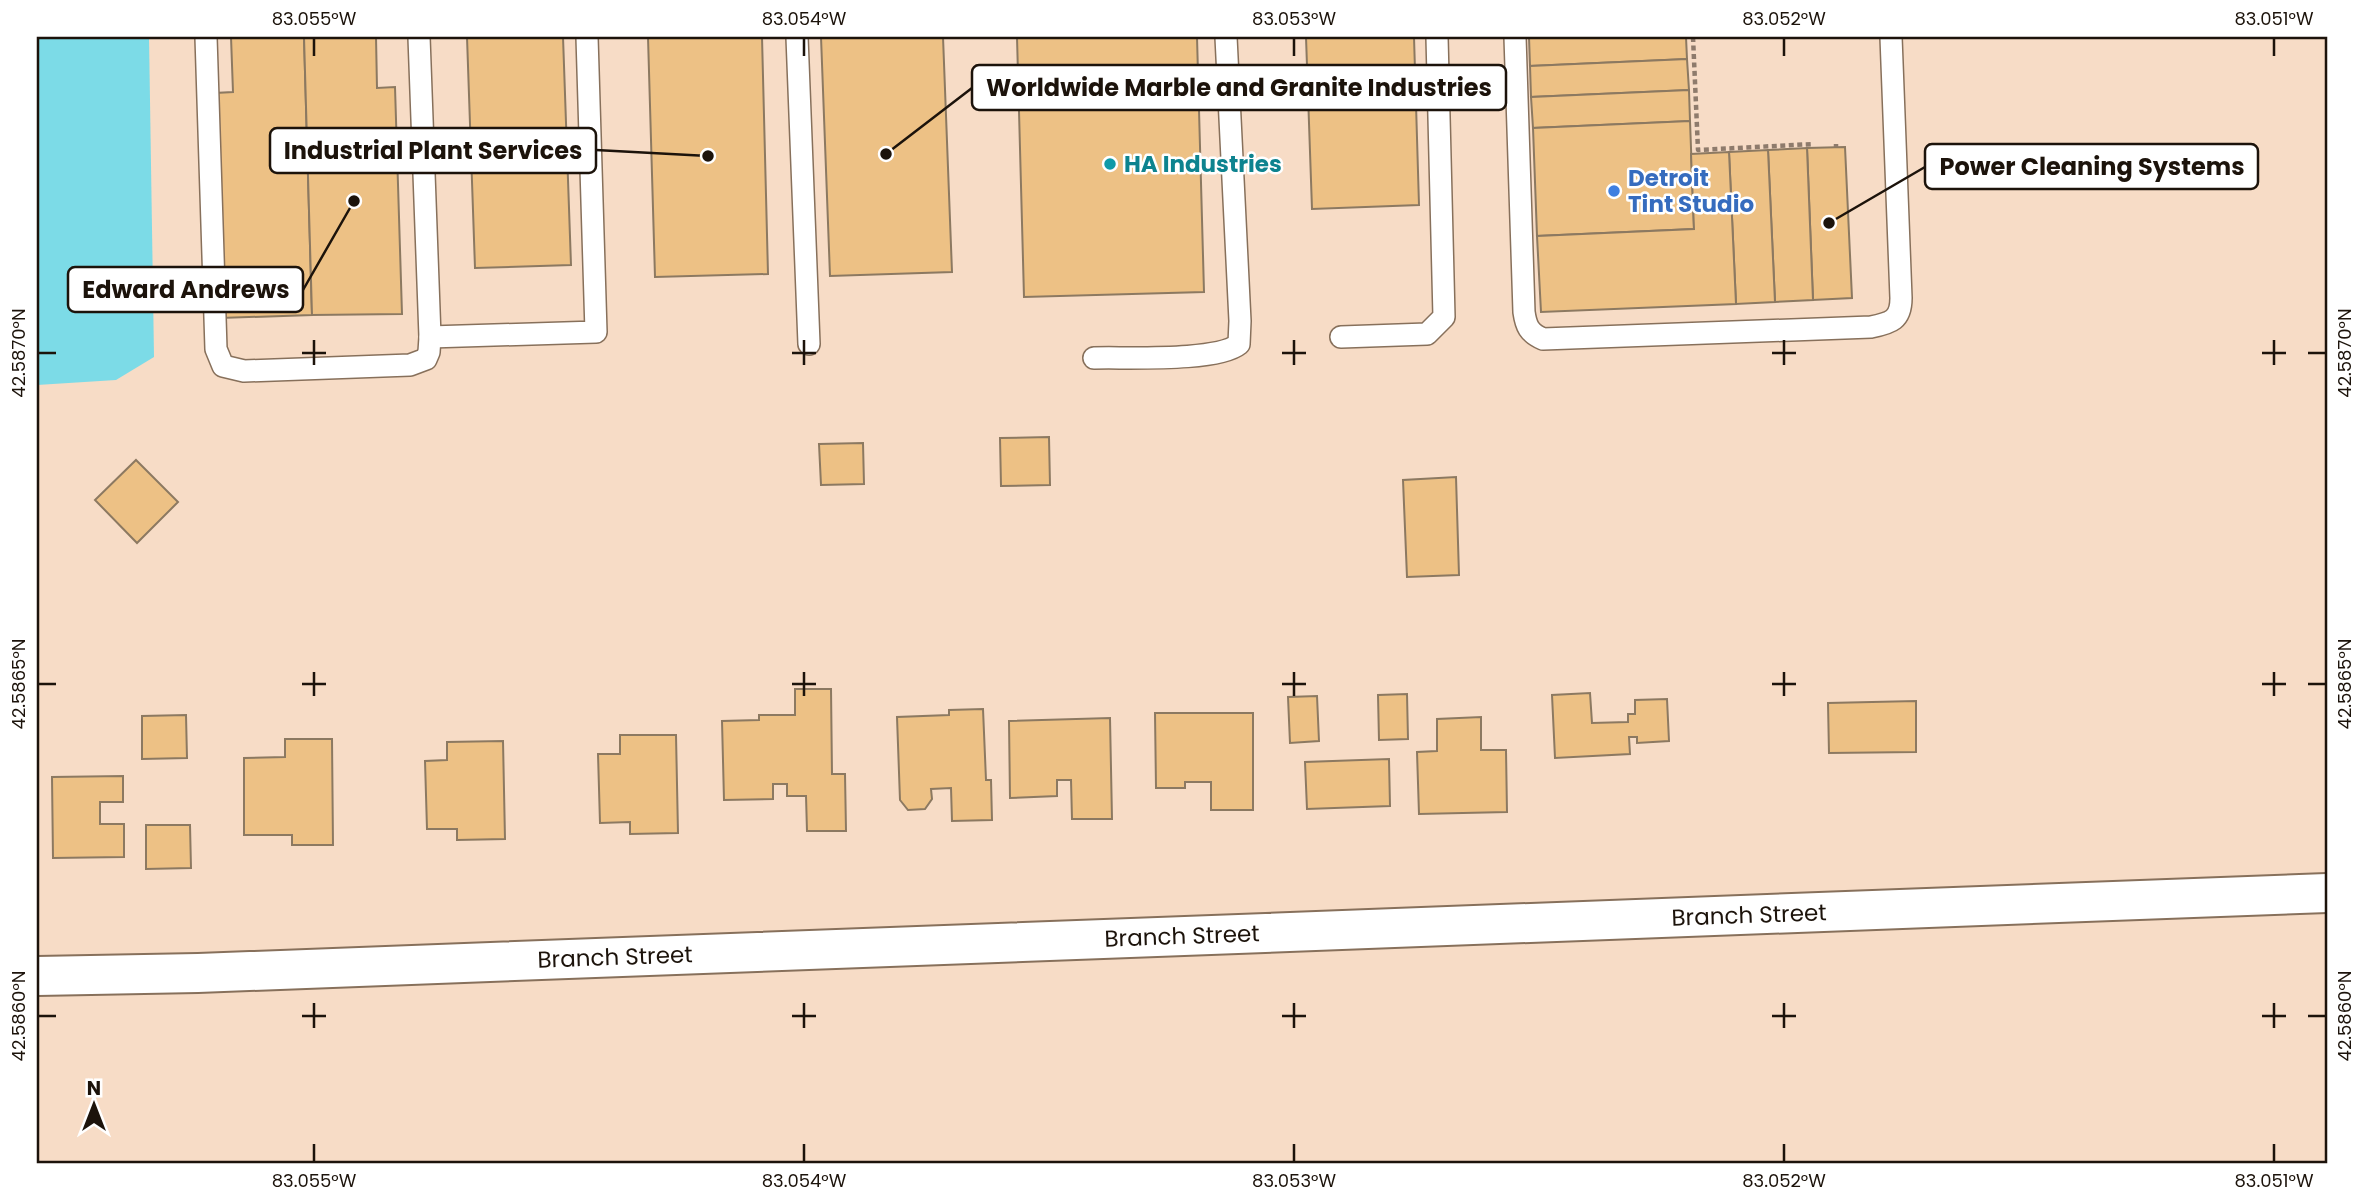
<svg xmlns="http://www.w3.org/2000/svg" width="2364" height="1200" viewBox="0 0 2364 1200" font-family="Poppins,sans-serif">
	<rect width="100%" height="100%" fill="#f7dcc6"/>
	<path fill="#7cdbe7" d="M37,37h112l5,320 -38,23 -79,5z"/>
	<g fill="#edc185" stroke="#8c7961" stroke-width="2">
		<path d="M231,37h73l8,278 -92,3 -5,-225 18,-1z"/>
		<path d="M304,37h72l1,51 18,-1 7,227 -90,1z"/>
		<path d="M467,37h96l8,228 -96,3z"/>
		<path d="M648,37h114l6,237 -113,3z"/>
		<path d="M821,37h122l9,235 -122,4z"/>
		<path d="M1017,37h180l7,255 -180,5z"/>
		<path d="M1306,37h108l5,168 -107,4z"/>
		<path d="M1529,37h157l1,22 -157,7z"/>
		<path d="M1687,59l2,31 -158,7 -1,-31z"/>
		<path d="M1689,90l1,31 -157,7 -2,-31z"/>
		<path d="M1690,121l4,108 -157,7 -4,-108z"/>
		<path d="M1845,147l7,151 -39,2 -6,-152z"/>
		<path d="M1807,148l6,152 -38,2 -7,-152z"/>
		<path d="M1768,150l7,152 -39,2 -7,-152z"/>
		<path d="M1729,152l7,152 -195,8 -4,-76 157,-7 -3,-75z"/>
		<path d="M1049,437l1,48 -49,1 -1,-48z"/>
		<path d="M863,443l1,41 -43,1 -2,-41z"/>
		<path d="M136,460l42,42 -41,41 -42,-43z"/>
		<path d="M1456,477l3,98 -52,2 -4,-97z"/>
		<path d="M795,689h36l1,85h13l1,57h-39l-1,-35h-19v-12h-14v15l-49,1 -2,-79 37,-1v-5h36z"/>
		<path d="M1590,693l2,30 36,-1v-8h7v-14l32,-1 2,42 -32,2v-6h-8l1,17 -75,4 -3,-63z"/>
		<path d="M1407,694l1,45 -29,1 -1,-45z"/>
		<path d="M1317,696l2,45 -29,2 -2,-46z"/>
		<path d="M1916,701v51l-87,1 -1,-50z"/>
		<path d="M983,709l3,71h5l1,40 -40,1 -1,-33 -20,1 1,10 -7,10 -17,1 -8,-10 -3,-83 52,-2v-5z"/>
		<path d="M1155,713h98v97h-42v-28h-26v6h-29z"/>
		<path d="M186,715l1,43 -45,1v-43z"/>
		<path d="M1481,717v33h25l1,62 -88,2 -2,-62 20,-1v-32z"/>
		<path d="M1110,718l2,101h-40l-1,-39h-14v16l-47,2 -1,-77z"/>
		<path d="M620,735h56l2,98 -48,1v-12l-30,1 -2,-69h22z"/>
		<path d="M285,739h47l1,106h-41v-10h-48v-77l41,-1z"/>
		<path d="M503,741l2,98 -48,1v-11h-30l-2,-68 22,-1v-18z"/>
		<path d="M1389,759l1,47 -83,3 -2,-47z"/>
		<path d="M123,776v26h-23v22h24v33l-71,1 -1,-81z"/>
		<path d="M146,825h44l1,43 -45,1z"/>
	</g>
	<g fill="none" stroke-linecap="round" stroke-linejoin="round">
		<g stroke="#87705b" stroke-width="24">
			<g id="service">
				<path d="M206,37l10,312 7,17 21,5 166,-6 16,-6 3,-7 1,-15 -11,-300"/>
				<path d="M797,37l12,307"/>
				<path d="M1515,37l9,275c2,14 5,21 19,27l328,-12c20,-4 30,-7 30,-29l-10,-261"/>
				<path d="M430,337l166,-5 -9,-295"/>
				<path d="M1341,337l86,-3 17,-17 -7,-280"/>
				<path d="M1094,358c32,-1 123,4 145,-14l1,-23 -14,-284"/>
			</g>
		</g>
		<g stroke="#87705b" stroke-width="42">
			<path id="minor" d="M37,976l161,-3 2129,-80"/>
		</g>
		<g stroke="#8e7b6c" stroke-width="4.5" stroke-dasharray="5 3.5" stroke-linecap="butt">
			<path d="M1693,37l5,113 116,-6"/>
			<path d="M1836,144v3"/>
		</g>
		<use href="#service" stroke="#fff" stroke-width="21"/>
		<use href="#minor" stroke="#fff" stroke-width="38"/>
	</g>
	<path fill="none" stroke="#1c130b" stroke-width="2.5" d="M314,38v18M804,38v18M1294,38v18M1784,38v18M2274,38v18M314,340v25M804,340v25M1294,340v25M1784,340v25M2274,340v25M38,353h18M302,353h24M792,353h24M1282,353h24M1772,353h24M2262,353h24M2308,353h18M314,672v24M804,672v24M1294,672v24M1784,672v24M2274,672v24M38,684h18M302,684h24M792,684h24M1282,684h24M1772,684h24M2262,684h24M2308,684h18M314,1003v25M804,1003v25M1294,1003v25M1784,1003v25M2274,1003v25M38,1016h18M302,1016h24M792,1016h24M1282,1016h24M1772,1016h24M2262,1016h24M2308,1016h18M314,1144v18M804,1144v18M1294,1144v18M1784,1144v18M2274,1144v18"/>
	<circle fill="#0f9aa8" stroke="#fff" stroke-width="2.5" cx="1110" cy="164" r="7"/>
	<circle fill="#3f7fe0" stroke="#fff" stroke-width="2.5" cx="1614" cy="191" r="7"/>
	<g text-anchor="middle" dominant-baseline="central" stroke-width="5" stroke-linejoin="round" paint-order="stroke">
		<g font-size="23" font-weight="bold" fill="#0d838f" stroke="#fff" text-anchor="start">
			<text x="1124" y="164">HA Industries</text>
		</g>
		<g font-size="23" font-weight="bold" fill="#366cbe" stroke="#fff" text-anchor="start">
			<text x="1628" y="178">Detroit<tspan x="1628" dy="26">Tint Studio</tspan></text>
		</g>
		<g font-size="23" fill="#1c130b" stroke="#fff">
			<text transform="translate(1749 915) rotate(-2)">Branch Street</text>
			<text transform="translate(1182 936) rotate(-2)">Branch Street</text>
			<text transform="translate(615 957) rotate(-2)">Branch Street</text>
		</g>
	</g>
	<path fill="none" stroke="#1c130b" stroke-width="2.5" d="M886 154L972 88M708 156L596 150M1829 223L1925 167M354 201L303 290"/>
	<g fill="#1c130b" stroke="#fff" stroke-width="2.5">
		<circle cx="886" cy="154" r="7"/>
		<circle cx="708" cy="156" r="7"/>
		<circle cx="1829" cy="223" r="7"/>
		<circle cx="354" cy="201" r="7"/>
	</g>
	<g fill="#fff" stroke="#1c130b" stroke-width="2.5">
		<rect x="972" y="65" width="534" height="45" rx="7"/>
		<rect x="270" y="128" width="326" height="45" rx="7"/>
		<rect x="1925" y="144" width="333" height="45" rx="7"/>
		<rect x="68" y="267" width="235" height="45" rx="7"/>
	</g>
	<g font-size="24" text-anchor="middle" font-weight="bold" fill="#1c130b">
		<text x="1239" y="96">Worldwide Marble and Granite Industries</text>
		<text x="433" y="159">Industrial Plant Services</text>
		<text x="2092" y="175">Power Cleaning Systems</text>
		<text x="186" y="298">Edward Andrews</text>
	</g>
	<rect width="2364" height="1200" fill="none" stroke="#ffffff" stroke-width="77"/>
	<g transform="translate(94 1105)" stroke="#ffffff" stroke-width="5" paint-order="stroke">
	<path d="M0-5L12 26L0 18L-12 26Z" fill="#1c130b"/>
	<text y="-10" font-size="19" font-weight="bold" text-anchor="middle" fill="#1c130b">N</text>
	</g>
	<rect x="38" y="38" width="2288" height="1124" fill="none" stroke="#1c130b" stroke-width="2.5"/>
	<g font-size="18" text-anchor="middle" fill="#1c130b">
		<text x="314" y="25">83.055°W</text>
		<text x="804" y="25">83.054°W</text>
		<text x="1294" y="25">83.053°W</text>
		<text x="1784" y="25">83.052°W</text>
		<text x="2274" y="25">83.051°W</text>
		<text transform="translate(19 353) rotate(-90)" y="6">42.5870°N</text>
		<text transform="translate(2345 353) rotate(-90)" y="6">42.5870°N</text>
		<text transform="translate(19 684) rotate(-90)" y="6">42.5865°N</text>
		<text transform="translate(2345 684) rotate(-90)" y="6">42.5865°N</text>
		<text transform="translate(19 1016) rotate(-90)" y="6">42.5860°N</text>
		<text transform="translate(2345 1016) rotate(-90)" y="6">42.5860°N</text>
		<text x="314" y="1187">83.055°W</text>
		<text x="804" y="1187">83.054°W</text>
		<text x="1294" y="1187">83.053°W</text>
		<text x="1784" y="1187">83.052°W</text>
		<text x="2274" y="1187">83.051°W</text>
	</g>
</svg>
